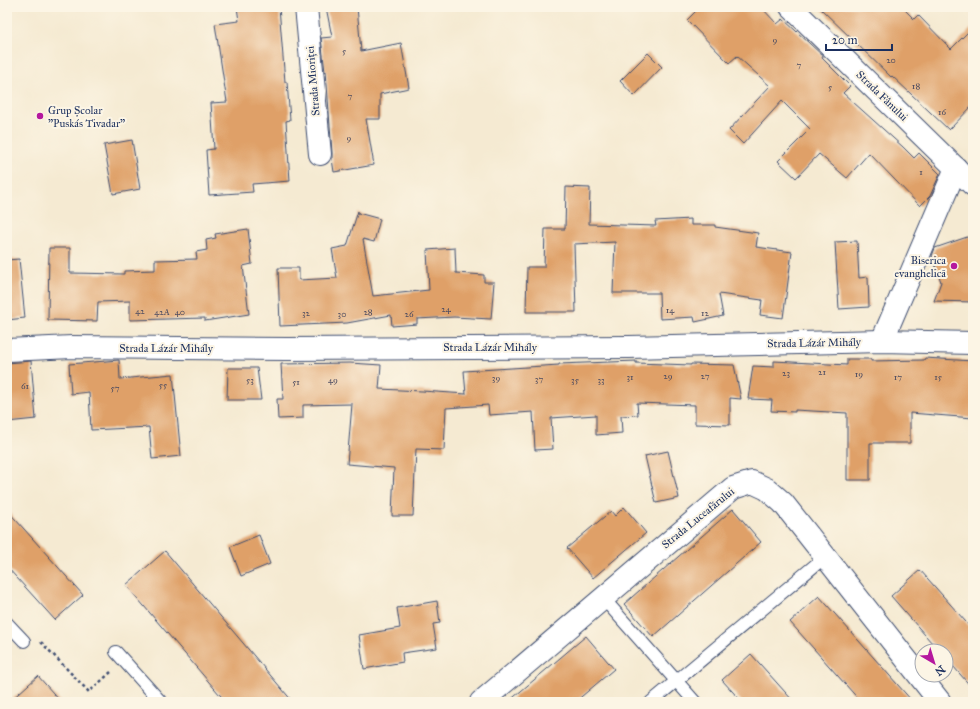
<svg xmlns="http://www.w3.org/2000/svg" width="980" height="709" viewBox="0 0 980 709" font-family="'IM FELL Great Primer',serif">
	<rect width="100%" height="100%" fill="#fcf5e5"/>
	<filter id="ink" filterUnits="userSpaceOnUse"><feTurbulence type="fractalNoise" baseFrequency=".025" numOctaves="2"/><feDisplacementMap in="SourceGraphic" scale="8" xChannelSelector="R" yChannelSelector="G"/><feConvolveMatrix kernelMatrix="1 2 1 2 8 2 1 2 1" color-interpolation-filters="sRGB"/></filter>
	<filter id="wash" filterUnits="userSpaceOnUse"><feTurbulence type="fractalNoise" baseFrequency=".012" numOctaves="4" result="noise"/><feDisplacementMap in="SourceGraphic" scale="16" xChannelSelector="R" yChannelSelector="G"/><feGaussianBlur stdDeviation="0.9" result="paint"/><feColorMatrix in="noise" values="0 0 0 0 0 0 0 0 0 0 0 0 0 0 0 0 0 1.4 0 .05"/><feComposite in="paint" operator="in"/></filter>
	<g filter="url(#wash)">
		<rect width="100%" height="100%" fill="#f5ead2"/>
		<g id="blocks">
			<g fill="#dfa067">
				<path d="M237,7h42l6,75h2l3,38 -4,1 4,60 -38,3 1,8 -44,3 -3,-45 8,-1 -3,-46 16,-1 -12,-78 24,-3z"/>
				<path d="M326,7h31l4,44 40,-8 8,45 -29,6v25h-14l8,46 -40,7 -2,-13v-6l-6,-82 -1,1 -4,-34 11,-1z"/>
				<path d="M700,7h61l16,17 6,-5 40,37 -1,2 28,28 -7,7 60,54 11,11 5,-5 21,21 -10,22 -10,10 -51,-53 -22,25 -28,-24 -23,24 -18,-17 32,-32 -28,-28 -39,43 -14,-14 41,-44 -33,-30 -8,7 -42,-43z"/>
				<path d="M819,7h83l12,12 4,-4 33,34 22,-22v78l-24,25 -57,-54 -1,1z"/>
				<path d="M648,53l14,14 -28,29 -14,-15z"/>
				<path d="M132,140l8,49 -27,5 -9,-49z"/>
				<path d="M566,187l24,1 -1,36 67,2 -1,-5 36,-2v6h24v2l43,6 -2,14 36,5 -9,66 -23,-3 2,-15 -43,-6 4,22 -28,6 -1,-5 -34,2 -1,-26h-46l2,-51 -41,2 2,68h-50l1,-45h17l1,-38h20z"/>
				<path d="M358,211v2l22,6 -6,23 -11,-3 10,57 56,-6 -2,-40 28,-2 1,25 28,2v7h10l-3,37 -37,-2 -37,2v5l-25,2 -1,-11 -44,8 -67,3 -2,-58h21v12l38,-2 -5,-29 15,-3z"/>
				<path d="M248,229l4,35 -9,2 6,48 -44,7v-3l-75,2v-19l-32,1 -1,19 -49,-1 1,-72h21v25l54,1v-3l31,-1v-10l42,-1 -1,-7 11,-2 -1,-10 10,-2 -1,-4z"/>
				<path d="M973,235v67l-39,-1 7,-19 -9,-26 3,-8z"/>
				<path d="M857,241l2,37 9,-1 1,30 -30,2 -4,-67z"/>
				<path d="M19,259l6,59 -18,2v-60z"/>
				<path d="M925,358l48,3v57l-63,-5v30h-40v37h-23v-67l-52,-3v2l-24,-1 1,-11 -24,-1 5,-33 21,1v-6l73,4v-6h24v2l53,-1z"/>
				<path d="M119,360l1,19 53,-5 8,82 -29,3 -3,-32 -58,3 -2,-38 -18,2 -2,-30z"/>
				<path d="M31,361l5,58 -29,3v-59z"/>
				<path d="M636,361v2l55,2v-1l43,1 7,34 -11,-1v27l-35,-1v-19l-58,-2 1,12 -17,1 1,17 -26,2v-20l-45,3 2,31 -18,1 -2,-38 -44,3 -1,-10 -42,3 -2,42 -28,-1 -3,67h-21l2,-48 -47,-4 5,-60 -49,1v13l-25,1 -1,-20h6l-2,-35 69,-1 31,2 -2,24 43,2 44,3 -2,-23 95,-6v-1z"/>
				<path d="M228,368h29l4,32h-34z"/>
				<path d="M668,451l11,47 -23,5 -11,-47z"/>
				<path d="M624,507l22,26 -53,45 -26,-30 44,-37 4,5z"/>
				<path d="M733,509l28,33 -108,95 -29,-33z"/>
				<path d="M7,510l76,85 -28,25 -48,-53z"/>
				<path d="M259,535l11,29 -29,12 -11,-29z"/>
				<path d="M165,551l128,151h-67l-100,-117z"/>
				<path d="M920,570l53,60v59l-27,-31v-7h-7l-48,-55z"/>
				<path d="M819,596l94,106h-52l-71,-80z"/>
				<path d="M437,601l3,22 -7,1 4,24 -35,5 1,9 -39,7 -5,-34 41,-7 -3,-20z"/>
				<path d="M586,636l28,33 -39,33h-67z"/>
				<path d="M751,654l43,48h-52l-20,-22z"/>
				<path d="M38,676l23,26h-52z"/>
			</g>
		</g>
	</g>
	<g filter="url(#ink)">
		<use href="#blocks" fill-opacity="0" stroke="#3c4b6f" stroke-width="1"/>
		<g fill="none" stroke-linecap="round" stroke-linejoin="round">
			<g stroke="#3c4b6f" stroke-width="14">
				<g id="service">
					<path d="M603,598l92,104"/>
					<path d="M7,623l17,18"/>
					<path d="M116,652l45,50"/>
					<path d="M651,702l175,-146"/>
				</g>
			</g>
			<g stroke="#3c4b6f" stroke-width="24">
				<g id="minor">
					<path d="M306,7l14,147"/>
					<path d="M791,7l182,178"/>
					<path d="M882,341l74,-173"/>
					<path d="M7,350l65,-3 216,2 341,-2 253,-6 91,2"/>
					<path d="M481,702l252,-214 19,-6 15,7 16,14 157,199"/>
				</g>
			</g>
			<path stroke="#3c4b6f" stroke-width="2.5" stroke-dasharray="3 3" stroke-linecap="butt" d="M41,642l48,50 22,-20"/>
			<use href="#service" stroke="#fff" stroke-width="12"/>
			<use href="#minor" stroke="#fff" stroke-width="22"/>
		</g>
	</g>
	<g fill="#b5179e" stroke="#fcf5e5" stroke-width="1.5">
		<circle cx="40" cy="116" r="4"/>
		<circle cx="954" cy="266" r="4"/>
	</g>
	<g text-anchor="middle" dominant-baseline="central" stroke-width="4" stroke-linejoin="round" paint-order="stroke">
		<g font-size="9" fill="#4c4b60">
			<text x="775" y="39">9</text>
			<text x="344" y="50">5</text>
			<text x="891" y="59">20</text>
			<text x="799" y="64">7</text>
			<text x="916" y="85">18</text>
			<text x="830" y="86">5</text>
			<text x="350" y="95">7</text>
			<text x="942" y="111">16</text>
			<text x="349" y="137">9</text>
			<text x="921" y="171">1</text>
			<text x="446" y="308">24</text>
			<text x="670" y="309">14</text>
			<text x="140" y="310">42</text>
			<text x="162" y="311">42A</text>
			<text x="180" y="311">40</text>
			<text x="368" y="311">28</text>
			<text x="306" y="312">32</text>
			<text x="705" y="312">12</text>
			<text x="342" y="313">30</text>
			<text x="409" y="313">26</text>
			<text x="822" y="371">21</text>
			<text x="786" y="372">23</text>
			<text x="859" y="373">19</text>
			<text x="668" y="375">29</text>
			<text x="705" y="375">27</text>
			<text x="630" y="376">31</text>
			<text x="898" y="376">17</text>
			<text x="938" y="376">15</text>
			<text x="496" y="377">39</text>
			<text x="539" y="378">37</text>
			<text x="250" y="379">53</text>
			<text x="333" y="379">49</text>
			<text x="575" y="379">35</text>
			<text x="601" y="379">33</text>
			<text x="296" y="381">51</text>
			<text x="163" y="384">55</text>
			<text x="25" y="385">61</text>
			<text x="115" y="387">57</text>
		</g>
		<g font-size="11" fill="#1b2f5e" stroke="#fcf5e5">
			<text transform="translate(313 81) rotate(-95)">Strada Mioriței</text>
			<text transform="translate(882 96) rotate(44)">Strada Fânului</text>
			<text transform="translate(814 343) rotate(-1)">Strada Lázár Mihály</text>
			<text x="490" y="347">Strada Lázár Mihály</text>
			<text x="166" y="348">Strada Lázár Mihály</text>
			<text transform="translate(698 518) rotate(-39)">Strada Luceafărului</text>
		</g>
		<g font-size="11" fill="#1b2f5e" stroke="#fcf5e5" text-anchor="start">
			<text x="48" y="110">Grup Școlar<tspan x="48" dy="13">"Puskás Tivadar"</tspan></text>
			<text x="946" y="260" text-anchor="end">Biserica<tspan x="946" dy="13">evanghelică</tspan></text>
		</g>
	</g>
	<rect width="980" height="709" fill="none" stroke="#fcf5e5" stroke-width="24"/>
	<g transform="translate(934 663) rotate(142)"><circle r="19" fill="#fcf5e5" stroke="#a2a6af"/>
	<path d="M0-3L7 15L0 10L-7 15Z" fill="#b5179e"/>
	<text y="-6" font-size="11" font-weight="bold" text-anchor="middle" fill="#1b2f5e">N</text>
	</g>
	<path d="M826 44v6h66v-6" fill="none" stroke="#1b2f5e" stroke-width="2"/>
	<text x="832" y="44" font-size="12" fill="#1b2f5e" stroke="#fcf5e5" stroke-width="3" paint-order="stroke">20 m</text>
</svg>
